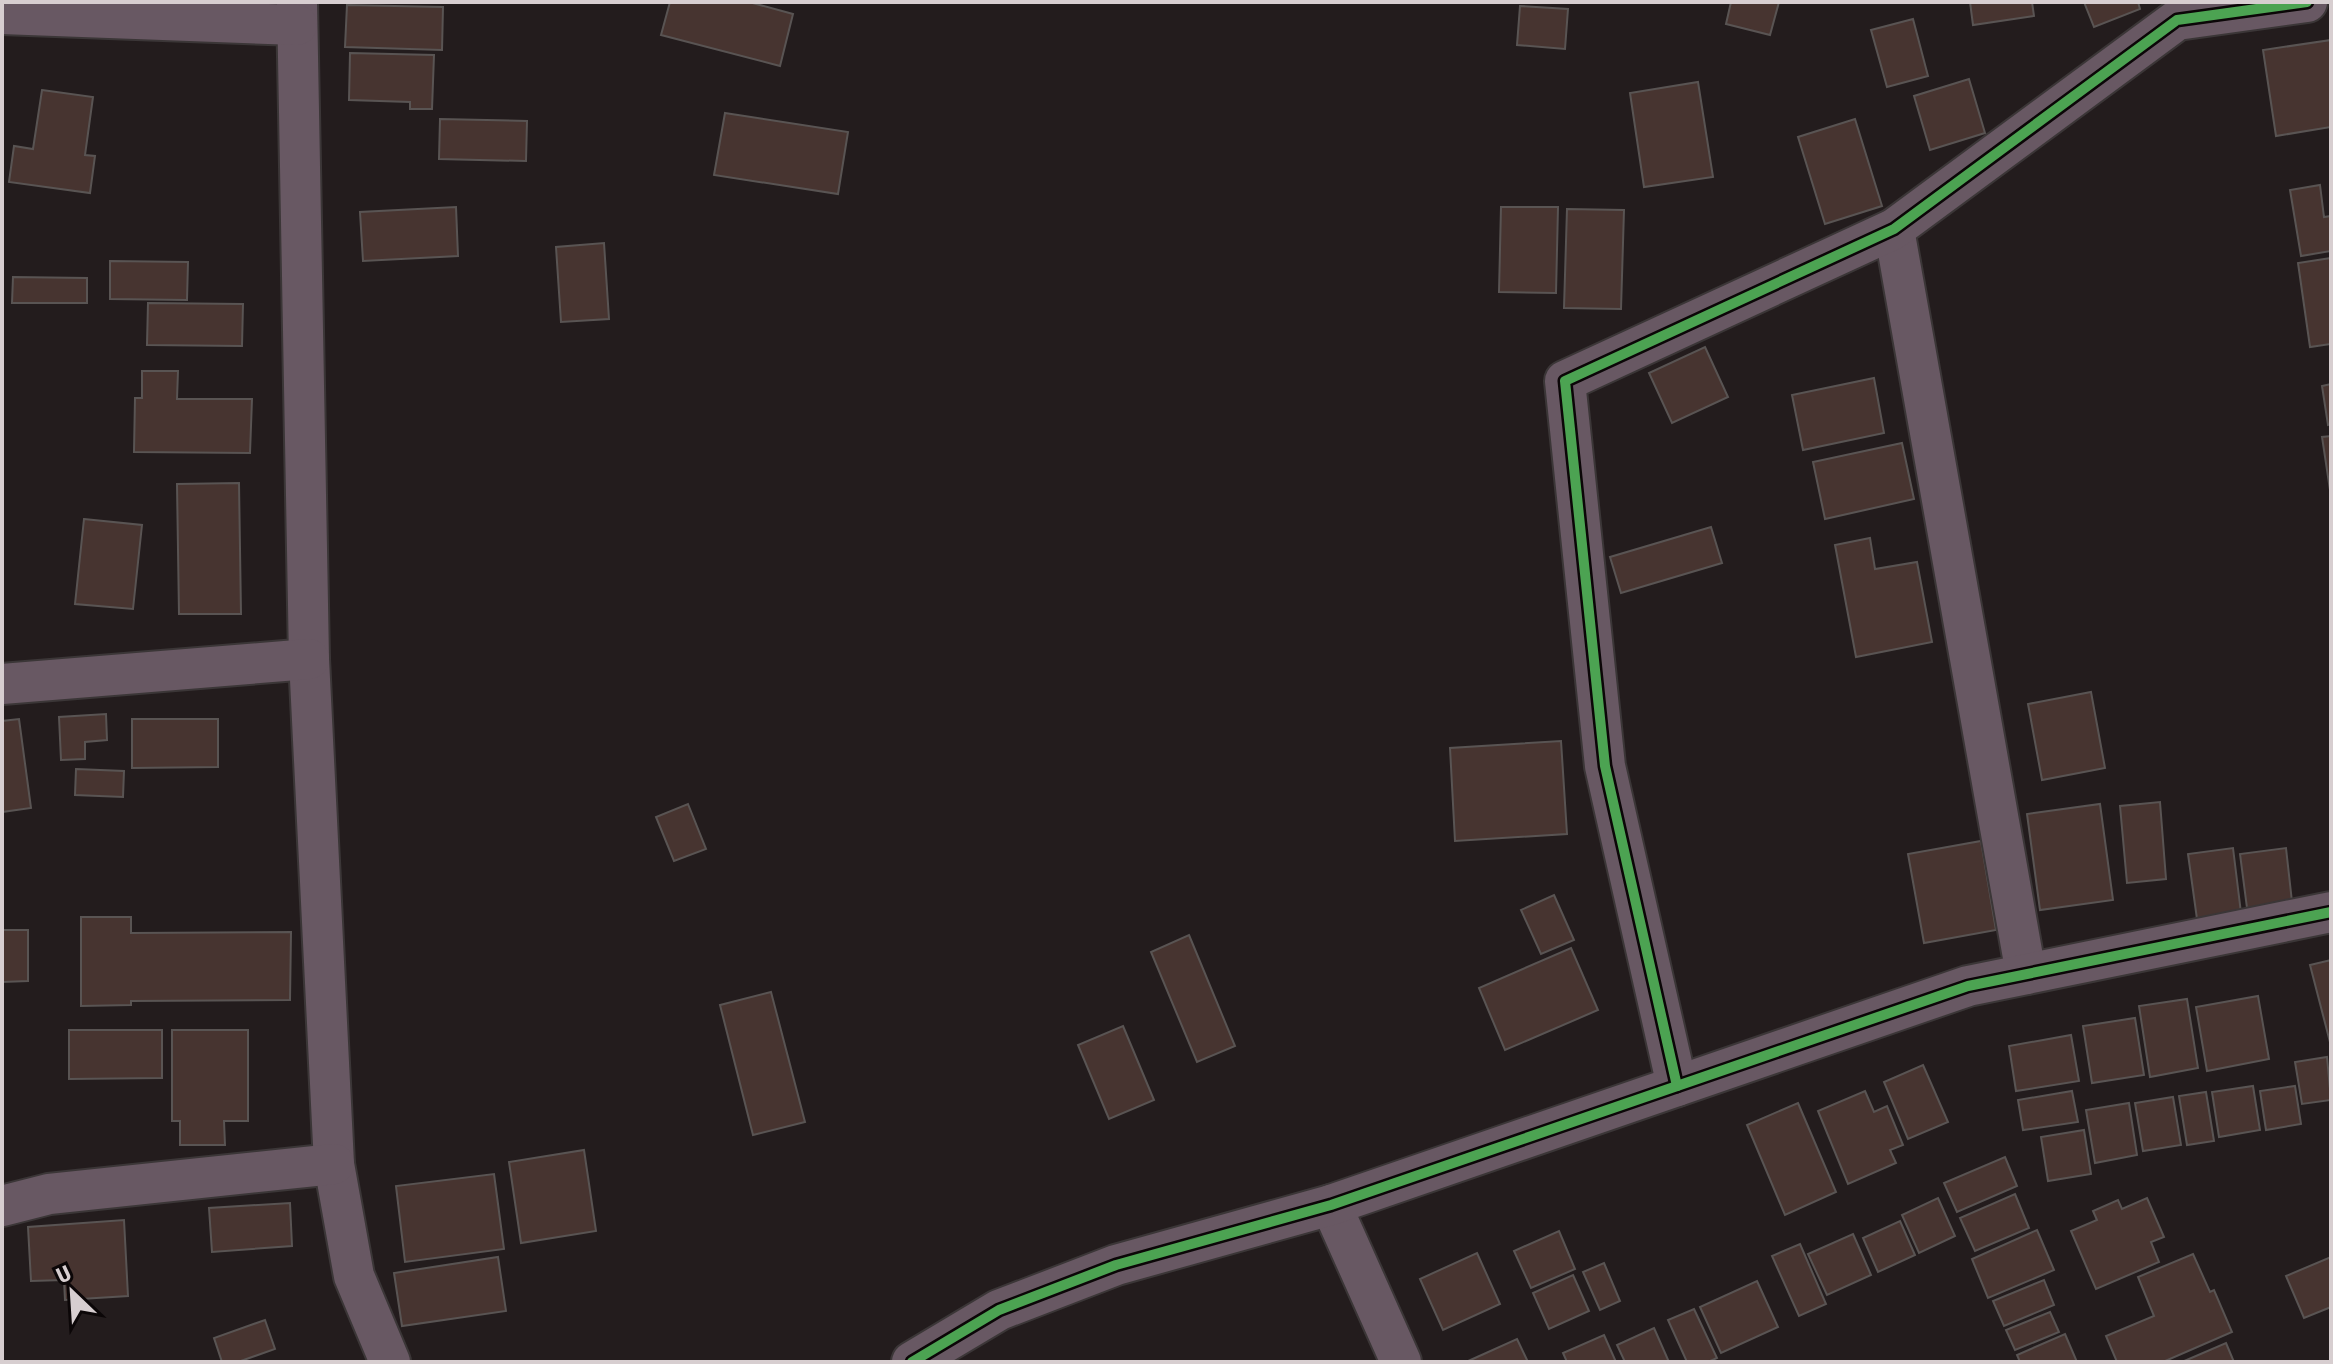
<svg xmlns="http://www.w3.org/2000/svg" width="2333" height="1364" viewBox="0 0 2333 1364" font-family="'Fira Sans Condensed',sans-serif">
	<rect width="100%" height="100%" fill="#231c1d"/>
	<g fill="#473430" stroke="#595453" stroke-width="2">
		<path d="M670,2h79l44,12 -13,52 -119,-31z"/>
		<path d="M1731,2h48l-9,33 -44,-11z"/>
		<path d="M1970,2h62l2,14 -61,9z"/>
		<path d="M2084,2h54l2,7 -46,18z"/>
		<path d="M347,5l96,2 -1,43 -97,-3z"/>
		<path d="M1520,6l48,3 -3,40 -48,-4z"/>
		<path d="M1913,19l15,57 -41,11 -16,-57z"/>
		<path d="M2331,40v87l-55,9 -13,-86z"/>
		<path d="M350,53l84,2 -2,54h-22v-7l-61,-2z"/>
		<path d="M1969,79l16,54 -55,17 -16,-54z"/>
		<path d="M1698,82l15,95 -69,10 -14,-94z"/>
		<path d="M42,90l51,7 -8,58 10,1 -5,37 -81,-11 5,-36 19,3z"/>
		<path d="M725,113l123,19 -10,62 -124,-19z"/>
		<path d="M440,119l87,2 -1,40 -87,-2z"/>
		<path d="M1855,119l27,87 -57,18 -27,-87z"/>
		<path d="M2320,185l4,32 7,-1v35l-30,5 -11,-66z"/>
		<path d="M456,207l2,49 -95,5 -3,-49z"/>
		<path d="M1501,207h57l-2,86 -57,-1z"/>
		<path d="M1567,209l57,1 -3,99 -57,-1z"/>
		<path d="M604,243l5,76 -48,3 -5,-75z"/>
		<path d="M2331,258v86l-21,3 -12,-84z"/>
		<path d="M110,261l78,1 -1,38 -77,-1z"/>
		<path d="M13,277l74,1v25h-75z"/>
		<path d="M148,303l95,1 -1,42 -95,-1z"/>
		<path d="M1705,347l23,50 -56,26 -23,-50z"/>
		<path d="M142,371h36l-1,28h75l-2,54 -116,-1 1,-54h7z"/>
		<path d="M1874,378l10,55 -81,17 -11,-55z"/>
		<path d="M2331,384v40l-3,1 -6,-39z"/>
		<path d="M2331,436v53l-1,1 -8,-53z"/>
		<path d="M1902,443l12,56 -89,20 -12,-57z"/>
		<path d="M239,483l2,131h-62l-2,-130z"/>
		<path d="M84,519l58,6 -9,84 -58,-5z"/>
		<path d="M1711,527l11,36 -101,30 -11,-36z"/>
		<path d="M1870,538l5,31 42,-7 15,80 -76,15 -21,-112z"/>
		<path d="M2091,692l14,76 -63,12 -14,-76z"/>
		<path d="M106,714l1,26 -22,2v17l-24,1 -2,-43z"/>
		<path d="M19,719l12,89 -29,4v-91z"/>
		<path d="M132,719h86v48l-86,1z"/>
		<path d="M1561,741l6,93 -112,7 -5,-93z"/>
		<path d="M76,769l48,2 -1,26 -48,-2z"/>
		<path d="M2160,802l6,77 -39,4 -7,-77z"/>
		<path d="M688,804l18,45 -32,12 -18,-44z"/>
		<path d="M2100,804l13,96 -73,10 -13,-96z"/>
		<path d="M1981,841l15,89 -72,13 -16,-89z"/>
		<path d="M2233,848l8,65 -44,6 -9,-65z"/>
		<path d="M2286,848l6,54 -45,6 -7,-54z"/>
		<path d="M1554,895l20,45 -33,14 -20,-44z"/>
		<path d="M81,917h50v16l160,-1 -1,68 -159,1v4l-50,1z"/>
		<path d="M2,930h26v51l-26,1z"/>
		<path d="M1189,935l46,111 -38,16 -46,-110z"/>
		<path d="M1571,948l27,62 -93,40 -26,-62z"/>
		<path d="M2331,960v86l-21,-81z"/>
		<path d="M771,992l34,130 -52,13 -33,-130z"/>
		<path d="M2258,996l11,63 -62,12 -11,-64z"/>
		<path d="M2187,999l11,69 -48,9 -11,-71z"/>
		<path d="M2135,1018l9,57 -52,8 -9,-57z"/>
		<path d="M1123,1026l31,74 -45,19 -31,-74z"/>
		<path d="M69,1030h93v48l-93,1z"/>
		<path d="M172,1030h76v91h-24l1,24h-45v-24h-8z"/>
		<path d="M2071,1035l8,46 -63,10 -7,-45z"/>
		<path d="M2327,1057l4,43 -29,4 -7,-42z"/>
		<path d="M1923,1065l25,57 -40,17 -24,-57z"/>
		<path d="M2253,1086l7,44 -41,7 -7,-45z"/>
		<path d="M2295,1086l6,38 -35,6 -6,-39z"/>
		<path d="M1865,1091l9,21 13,-6 16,39 -13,5 6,13 -48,21 -30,-73z"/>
		<path d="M2072,1091l6,31 -55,8 -5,-30z"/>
		<path d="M2206,1092l8,49 -27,4 -8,-49z"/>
		<path d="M2173,1097l8,48 -38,6 -8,-48z"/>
		<path d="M1798,1103l38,89 -51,23 -38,-90z"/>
		<path d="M2129,1103l8,52 -42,8 -9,-53z"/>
		<path d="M2084,1130l7,44 -43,7 -7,-44z"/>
		<path d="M584,1150l12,81 -75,12 -12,-81z"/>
		<path d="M2005,1157l12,29 -60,26 -13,-29z"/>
		<path d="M494,1174l10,75 -99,13 -9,-76z"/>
		<path d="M2015,1194l14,34 -54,23 -15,-33z"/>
		<path d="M1938,1198l17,38 -36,17 -17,-38z"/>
		<path d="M2147,1198l17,39 -13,5 8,20 -63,27 -25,-58 26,-11 -4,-9 25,-11 4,9z"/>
		<path d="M290,1203l2,43 -80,6 -3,-44z"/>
		<path d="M124,1220l4,76 -63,4 -1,-20 -33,1 -3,-54z"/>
		<path d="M1900,1221l15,34 -37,17 -15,-34z"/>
		<path d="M2037,1230l17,40 -66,28 -16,-39z"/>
		<path d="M1559,1231l16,38 -44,19 -17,-37z"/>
		<path d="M1853,1234l18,41 -44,20 -19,-41z"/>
		<path d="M1800,1244l26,60 -27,12 -27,-60z"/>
		<path d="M1477,1253l23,51 -57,26 -23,-51z"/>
		<path d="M2193,1254l17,38 4,-2 18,42 -69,30h-46l-11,-26 48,-20 -16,-39z"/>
		<path d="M498,1257l8,54 -104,15 -8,-53z"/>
		<path d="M2331,1257v50l-27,11 -18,-42z"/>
		<path d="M1604,1263l16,38 -20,9 -17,-38z"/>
		<path d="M1573,1275l16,36 -40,18 -16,-36z"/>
		<path d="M2044,1280l10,25 -50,21 -11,-25z"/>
		<path d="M1757,1281l21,46 -57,26 -21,-46z"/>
		<path d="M1694,1309l23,49 -9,4h-21l-19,-42z"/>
		<path d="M2050,1312l9,20 -44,18 -9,-20z"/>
		<path d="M265,1320l10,29 -37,13h-16l-8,-24z"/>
		<path d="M1654,1328l15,34h-44l-8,-17z"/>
		<path d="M2065,1334l12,28h-57l-3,-7z"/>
		<path d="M1604,1335l12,27h-49l-4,-9z"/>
		<path d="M1517,1339l11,23h-62z"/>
		<path d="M2226,1343l8,19h-52z"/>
	</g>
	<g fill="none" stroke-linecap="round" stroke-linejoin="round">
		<g stroke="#3b3637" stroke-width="44">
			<g id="street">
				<path d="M297,2l12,657 25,505 20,112 36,86"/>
				<path d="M2,14l295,11"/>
				<path d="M1894,229l132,745"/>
				<path d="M2,684l307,-25"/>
				<path d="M1677,1086l-72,-320 -40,-385 329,-152 283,-209 130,-18"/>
				<path d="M1331,1205l70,157"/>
				<path d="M2,1206l47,-12 285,-30"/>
				<path d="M912,1362l87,-52 117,-45 215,-60 637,-219 363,-74"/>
			</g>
		</g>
		<use href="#street" stroke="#685863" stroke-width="40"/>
		<g stroke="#0b0607" stroke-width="15">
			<g id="cycleway">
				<path d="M1677,1086l-72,-320 -40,-385 329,-152 283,-209 130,-18"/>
				<path d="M912,1362l87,-52 117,-45 215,-60 637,-219 363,-74"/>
			</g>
		</g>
		<use href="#cycleway" stroke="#4ca352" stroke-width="10"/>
	</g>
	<rect width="2333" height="1364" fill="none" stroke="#d7ced0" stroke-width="8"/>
	<g transform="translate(72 1292) rotate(335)" stroke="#0b0607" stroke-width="6" paint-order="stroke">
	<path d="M0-6L14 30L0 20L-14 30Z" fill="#d7ced0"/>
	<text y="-12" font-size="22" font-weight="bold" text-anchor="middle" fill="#d7ced0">U</text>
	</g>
</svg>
